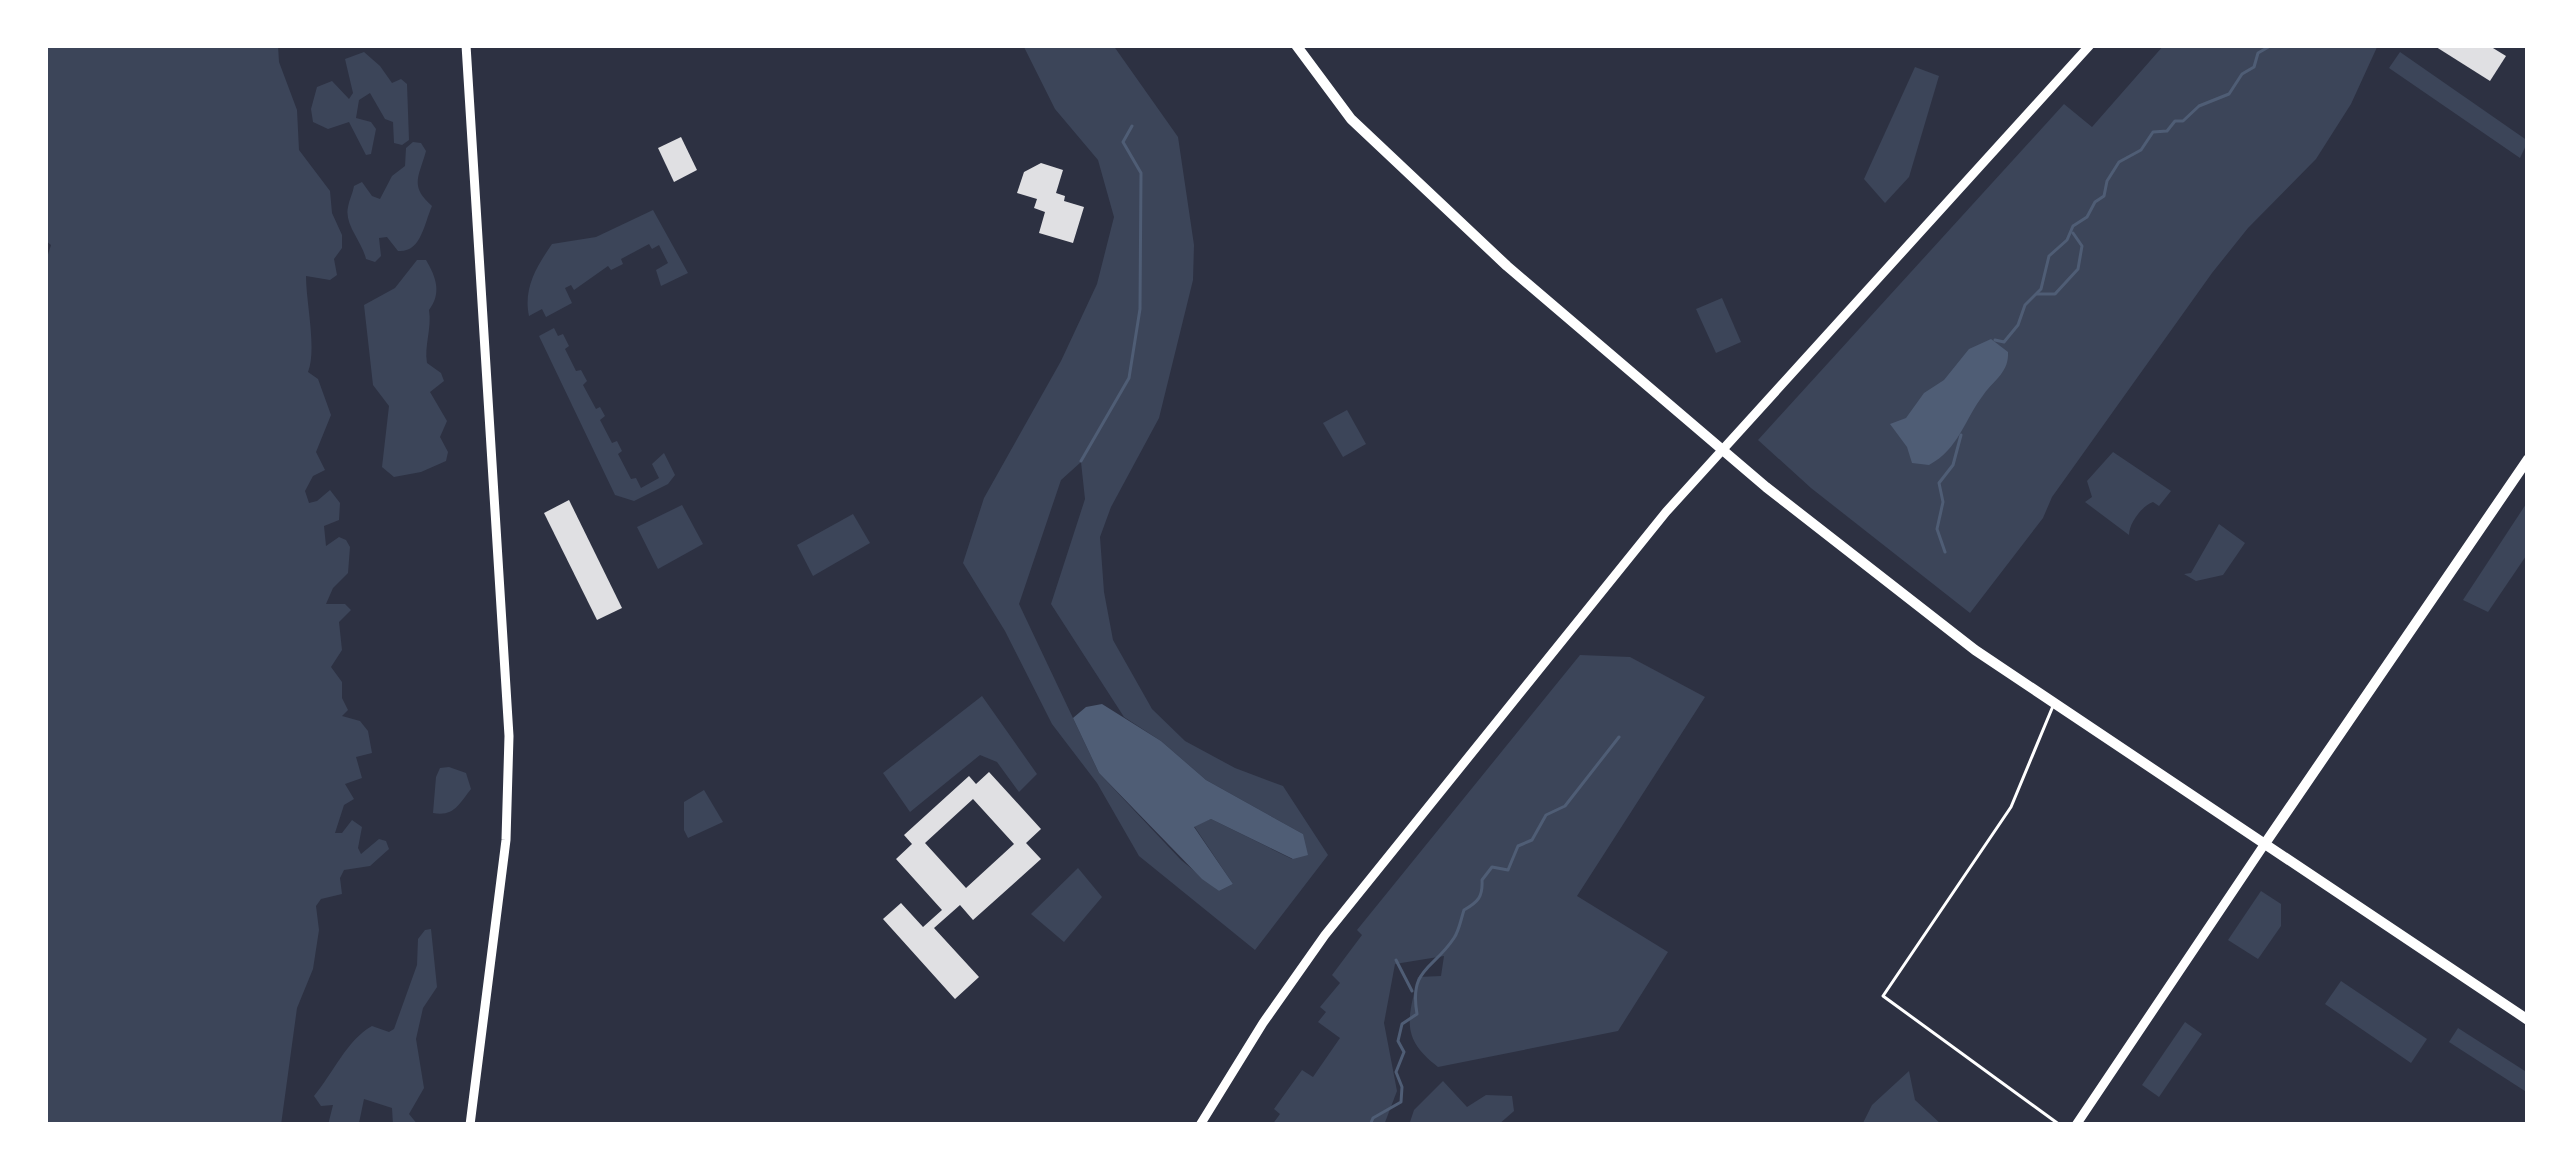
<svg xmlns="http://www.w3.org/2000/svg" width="2573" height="1170" viewBox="0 0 2573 1170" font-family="Manrope,sans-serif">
	<rect width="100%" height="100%" fill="#2d3142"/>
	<g fill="#3c4559" fill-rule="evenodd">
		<path d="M45,45h233l1,17 18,48 2,40 31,41 2,22 10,22v13l-8,11 3,16 -7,5 -24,-4c0,27 11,73 2,96l10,7 13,36 -15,37 9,18 -12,6 -8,15 4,12 8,-2 13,-11 10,13 -1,17 -15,6 2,20 13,-9 7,3 4,7 -2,26 -15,15 -7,16h19l6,6 -12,12 3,28 -11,17 11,15v16l6,12 -6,6 18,5 8,10 4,22 -16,4 6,21 -17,6 9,15 -10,6 -9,28h7l10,-13 10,7 -4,21 3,6 18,-15 7,2 3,8 -19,17 -26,4 -4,8 2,16 -21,5 -5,7 3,24 -6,39 -16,39 -16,117h-236v-861l6,-19 -6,-5z"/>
		<path d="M1023,45h90l65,92 16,108 -1,35 -34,138 -48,89 -11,30 4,55 9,48 39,69 33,32 50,27 48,18 45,69 -73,95 -116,-94 -42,-73 -45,-59 -47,-93 -42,-68 21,-65 77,-137 36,-77 17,-67 -16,-57 -43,-51zM1081,462l4,37 -34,105 73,113 37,24 45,39 97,54 -11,25 -81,-40 -17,7 39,58 -14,7 -38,-31 -82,-87 -80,-169 42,-124z"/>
		<path d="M2164,45h214l-27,59 -35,55 -68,69 -36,45 -160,224 -9,21 -73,95 -159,-125 -53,-48 306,-336 28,23z"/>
		<path d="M364,52l16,14 12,17 9,-4 6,5 2,56 -7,5 -8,-2 -1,-21 -8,-3 -15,-26 -11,7 -3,18 15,4 5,7 -5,25 -5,1 -17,-33 -21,7 -15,-7 -2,-13 6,-22 15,-6 17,18 4,-6 -8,-34z"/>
		<path d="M2400,52l128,89 -8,17 -131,-90z"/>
		<path d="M1915,67l24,9 -30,101 -24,26 -21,-24z"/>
		<path d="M413,142l8,1 5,8c-7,26 -17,35 6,55 -8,18 -11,47 -34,45l-11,-14 -8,1 2,18 -6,6 -9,-3c-4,-18 -22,-34 -18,-52 1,-7 5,-14 6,-21l8,-4 10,14 8,3 12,-23 13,-10 1,-18z"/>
		<path d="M653,210l35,63 -27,13 -5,-16 12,-7 -9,-18 -7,4 -3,-5 -28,15 2,5 -12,6 -3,-4 -34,24 -3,-5 -6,3 7,15 -26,14 -4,-8 -13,7c-6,-28 8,-50 23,-72l44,-7z"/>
		<path d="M417,260h9c10,17 16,33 3,50 3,18 -5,36 -2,53l14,10 3,8 -14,11 17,29 -7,16 8,15 -2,9 -25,11 -27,5 -12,-10 7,-61 -16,-21 -9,-80 31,-17z"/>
		<path d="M1722,298l19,44 -25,11 -20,-44z"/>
		<path d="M554,328l4,8 5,-2 6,12 -4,3 11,22 5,-1 6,11 -4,4 13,24 4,-2 5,9 -5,4 12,23 5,-2 5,10 -4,3 13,25 5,-1 5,10 18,-10 -7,-14 12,-11 11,22 -7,9 -34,17 -19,-6 -76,-159z"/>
		<path d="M1347,410l19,34 -23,13 -20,-34z"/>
		<path d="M2113,452l58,39 -12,15 -6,-4c-11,4 -24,21 -24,33l-44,-33 7,-5 -5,-16z"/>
		<path d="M2528,501v52l-40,59 -25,-12z"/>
		<path d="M682,505l21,39 -45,25 -21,-42z"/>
		<path d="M853,514l17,29 -57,33 -16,-31z"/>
		<path d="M2219,524l26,19 -22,32 -27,6 -12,-7 7,-1z"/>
		<path d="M1580,655l50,2 75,40 -128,199 91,56 -50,79 -180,36c-38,-29 -30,-48 -20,-90l23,-1 3,-20 -49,8 -11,59 13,68 -13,34h-112l8,-11 -6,-5 28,-39 11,7 27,-39 -22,-16 8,-10 -6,-5 20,-24 -8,-8 30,-40 -5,-5z"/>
		<path d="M982,696l55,78 -18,18 -22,-30 -17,-7 -70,57 -27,-39z"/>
		<path d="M449,767l17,6 5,16c-12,15 -17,28 -38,24l3,-36 4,-9z"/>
		<path d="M704,790l19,32 -35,16 -4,-8v-28z"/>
		<path d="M1078,868l24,29 -38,45 -33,-28z"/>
		<path d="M2261,891l20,13v22l-23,33 -30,-19z"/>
		<path d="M431,929l6,58 -14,21 -7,31 8,49 -15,26 9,11h-25l-1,-17 -28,-9 -5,24 -31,2 5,-20 -12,1 -7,-10c19,-23 33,-56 58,-70l17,6 5,-3 23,-64 1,-26 7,-9z"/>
		<path d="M2341,981l86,58 -16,24 -86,-59z"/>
		<path d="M2185,1022l17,12 -43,63 -17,-12z"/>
		<path d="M2458,1028l70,45v20l-79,-51z"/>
		<path d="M1909,1071l6,29 27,25h-80l10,-20z"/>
		<path d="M1443,1081l24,26 19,-12 26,1 2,15 -16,14h-89l5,-15z"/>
	</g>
	<g fill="#4f5d75">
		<path d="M1991,339l17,13c1,20 -13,27 -24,42 -20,26 -25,55 -55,71l-17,-2 -5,-16 -17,-23 16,-6 18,-25 20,-13 25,-31z"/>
		<path d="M1102,704l59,37 45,39 97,54 5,21 -15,4 -82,-40 -17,8 39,57 -14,7 -17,-12 -103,-106 -26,-55 13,-11z"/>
	</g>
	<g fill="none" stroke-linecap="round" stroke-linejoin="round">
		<g stroke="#4f5d75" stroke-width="3">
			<path d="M2037,294h18l23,-25 4,-23 -9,-13"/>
			<path d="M1995,340l9,2 14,-17 7,-20 16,-16 8,-33 18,-16 6,-14 14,-9 8,-15 9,-6 3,-15 12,-19 22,-12 12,-18 14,-1 8,-10h8l16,-15 30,-12 13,-20 12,-7 4,-14 14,-8"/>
			<path d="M1081,461l48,-83 11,-69 1,-136 -18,-31 9,-16"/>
			<path d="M1945,552l-8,-23 6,-27 -4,-19 14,-18 8,-30"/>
			<path d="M1396,960l16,31"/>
			<path d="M1370,1125l3,-7 28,-16 1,-15 -6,-15 8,-20 -6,-11 4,-17 15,-10c-8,-46 16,-44 37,-76 5,-7 7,-19 10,-28 14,-8 19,-13 18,-30l10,-13 16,3 10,-24 14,-6 14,-25 19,-9 54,-69"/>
		</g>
	</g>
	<g fill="#e0e0e3" fill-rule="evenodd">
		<path d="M2433,45h55l18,11 -16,25z"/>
		<path d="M681,137l16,33 -23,12 -16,-34z"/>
		<path d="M1041,163l22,7 -7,23 9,3 -1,5 20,6 -11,36 -34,-10 6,-21 -11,-4 3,-9 -20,-6 7,-21z"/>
		<path d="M569,500l53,108 -25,12 -53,-107z"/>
		<path d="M989,772l52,57 -15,14 15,16 -68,61 -13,-15 -26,23 45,49 -24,22 -72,-80 18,-16 22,24 19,-17 -46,-51 16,-15 -8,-9 65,-59 7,8zM973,799l41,45 -48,44 -41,-45z"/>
	</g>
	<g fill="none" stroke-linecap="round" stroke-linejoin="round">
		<path stroke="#fff" stroke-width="3" d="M2053,706l-42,101 -128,189 177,129"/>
		<g stroke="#fff" stroke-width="9">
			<path d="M466,45l43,691 -3,104 -36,285"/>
			<path d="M1200,1125l63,-102 62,-88 341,-423 424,-467"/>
			<path d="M2076,1125l188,-280"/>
		</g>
		<g stroke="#fff" stroke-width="10">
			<path d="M1296,45l55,74 156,147 259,221 209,163 553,370"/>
			<path d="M2264,845l264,-386"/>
		</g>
	</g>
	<rect width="2573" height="1170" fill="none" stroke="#ffffff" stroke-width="96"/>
</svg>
